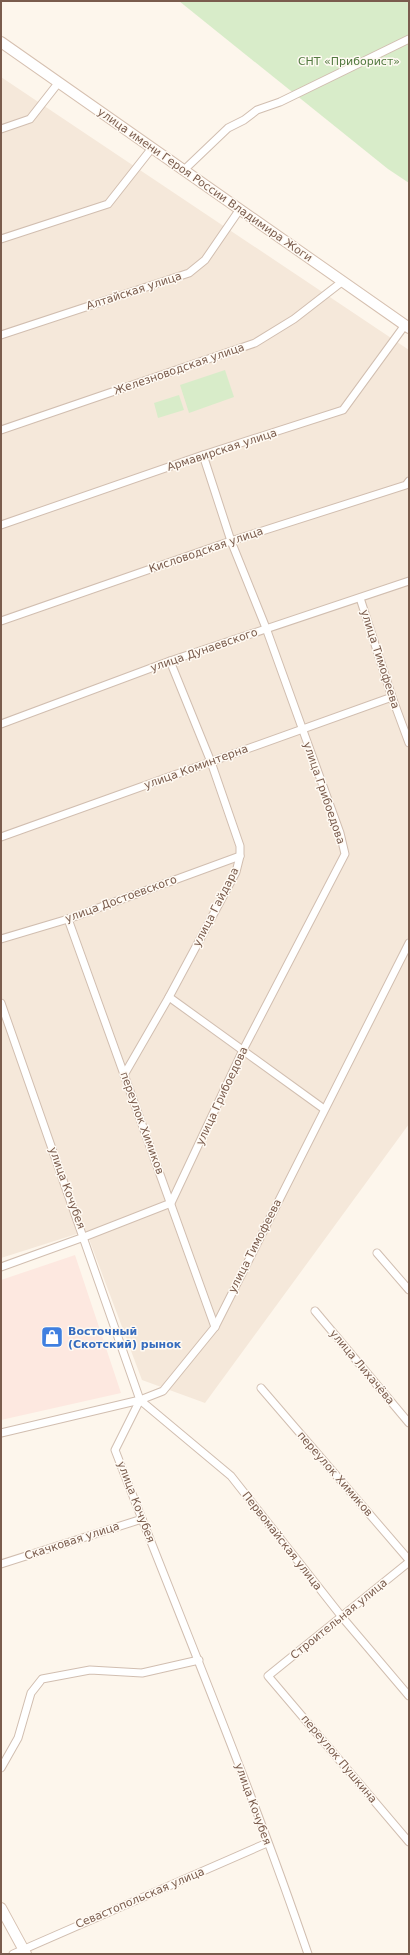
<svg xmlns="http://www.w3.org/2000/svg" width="410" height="1955" viewBox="0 0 410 1955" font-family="'DejaVu Sans',sans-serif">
	<rect width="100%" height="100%" fill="#fdf6ec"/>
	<path fill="#f5e8da" d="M1,77l408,273v774l-204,279 -63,-23 -56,-149 -85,27z"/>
	<path fill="#fde8e0" d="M75,1255l46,138 -120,27v-140z"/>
	<g fill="#d8ecc9">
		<path d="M179,1h230v182l-21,-14z"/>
		<path d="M225,370l9,27 -45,16 -9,-28z"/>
		<path d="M179,395l5,15 -26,8 -4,-15z"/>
	</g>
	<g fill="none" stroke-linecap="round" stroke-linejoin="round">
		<g stroke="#d1beb0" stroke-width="9">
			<g id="minor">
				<path d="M1,129l29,-10 29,-37"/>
				<path d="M184,170l44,-42 16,-8 13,-10 23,-8 129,-63"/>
				<path d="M1,239l107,-35 44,-56"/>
				<path d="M1,335l188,-62 16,-13 35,-51"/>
				<path d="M1,430l254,-87 39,-24 49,-38"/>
				<path d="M1,525l202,-70 140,-45 62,-85"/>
				<path d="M360,598l32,99 17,46"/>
				<path d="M1,621l230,-80 175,-56 3,-4"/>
				<path d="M1,724l169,-63 239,-80"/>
				<path d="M1,837l391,-140"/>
				<path d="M68,919l147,408"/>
				<path d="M1,939l67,-20 172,-63"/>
				<path d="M169,997l155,112"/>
				<path d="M1,1003l139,397 -25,50c65,168 135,334 193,504"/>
				<path d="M124,1075l45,-78 67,-125 4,-16v-10l-29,-84 -41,-101"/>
				<path d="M377,1253l32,37"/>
				<path d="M1,1267l83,-30 87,-34 72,-153 102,-196 -5,-21 -74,-205 -35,-87 -28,-86"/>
				<path d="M315,1311l94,112"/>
				<path d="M261,1388l148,172"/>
				<path d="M140,1400l91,76 111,141 67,79"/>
				<path d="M1,1433l139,-33 23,-9 52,-64 194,-384"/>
				<path d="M409,1562l-141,114 141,166"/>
				<path d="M1,1564l141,-45"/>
				<path d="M1,1768l17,-30 13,-45 11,-14 48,-9 52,3 57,-13"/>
				<path d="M13,1954l254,-111"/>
			</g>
		</g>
		<g stroke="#d6c0b0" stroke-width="12">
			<g id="secondary">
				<path d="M1,42l408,286"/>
				<path d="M1,1908l25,46"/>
			</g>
		</g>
		<use href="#minor" stroke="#fff" stroke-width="7"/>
		<use href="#secondary" stroke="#fff" stroke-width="10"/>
	</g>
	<defs>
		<g id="shop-square" transform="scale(1.15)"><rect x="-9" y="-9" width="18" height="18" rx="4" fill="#3f7fe0" stroke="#fffaf3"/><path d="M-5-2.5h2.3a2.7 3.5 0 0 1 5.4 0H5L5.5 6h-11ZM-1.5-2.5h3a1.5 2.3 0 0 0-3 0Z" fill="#fff"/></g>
	</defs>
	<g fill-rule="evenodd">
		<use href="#shop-square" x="52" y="1337"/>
	</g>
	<g text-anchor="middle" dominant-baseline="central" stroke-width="3" stroke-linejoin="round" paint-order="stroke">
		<g font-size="11" fill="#537a41" stroke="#fffaf3">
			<text x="349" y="61">СНТ «Приборист»</text>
		</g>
		<g font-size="11" fill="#7a5c4d" stroke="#fffaf3">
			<text transform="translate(205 185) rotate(35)">улица имени Героя России Владимира Жоги</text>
			<text transform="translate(134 291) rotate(-18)">Алтайская улица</text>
			<text transform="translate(179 369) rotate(-19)">Железноводская улица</text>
			<text transform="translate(222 450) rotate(-18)">Армавирская улица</text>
			<text transform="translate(206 550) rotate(-19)">Кисловодская улица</text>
			<text transform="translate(204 650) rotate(-19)">улица Дунаевского</text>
			<text transform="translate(380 659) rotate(72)">улица Тимофеева</text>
			<text transform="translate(196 767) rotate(-20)">улица Коминтерна</text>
			<text transform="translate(324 793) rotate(71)">улица Грибоедова</text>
			<text transform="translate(121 899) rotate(-20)">улица Достоевского</text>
			<text transform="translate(216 907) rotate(-63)">улица Гайдара</text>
			<text transform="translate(222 1096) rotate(-65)">улица Грибоедова</text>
			<text transform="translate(142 1123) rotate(70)">переулок Химиков</text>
			<text transform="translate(67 1188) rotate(70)">улица Кочубея</text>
			<text transform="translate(255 1246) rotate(-63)">улица Тимофеева</text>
			<text transform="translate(362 1367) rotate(50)">улица Лихачёва</text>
			<text transform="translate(335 1474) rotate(49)">переулок Химиков</text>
			<text transform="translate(136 1502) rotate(69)">улица Кочубея</text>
			<text transform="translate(72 1541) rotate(-18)">Скачковая улица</text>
			<text transform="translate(282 1541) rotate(52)">Первомайская улица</text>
			<text transform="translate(339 1619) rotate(-39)">Строительная улица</text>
			<text transform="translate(339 1759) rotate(50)">переулок Пушкина</text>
			<text transform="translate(253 1804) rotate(70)">улица Кочубея</text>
			<text transform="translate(140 1898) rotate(-23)">Севастопольская улица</text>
		</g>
		<g font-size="11" font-weight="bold" fill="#366cbe" stroke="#fffaf3" text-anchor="start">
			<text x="68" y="1331">Восточный<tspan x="68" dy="13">(Скотский) рынок</tspan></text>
		</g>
	</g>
	<rect width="410" height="1955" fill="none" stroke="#7a5c4d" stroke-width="4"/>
</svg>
